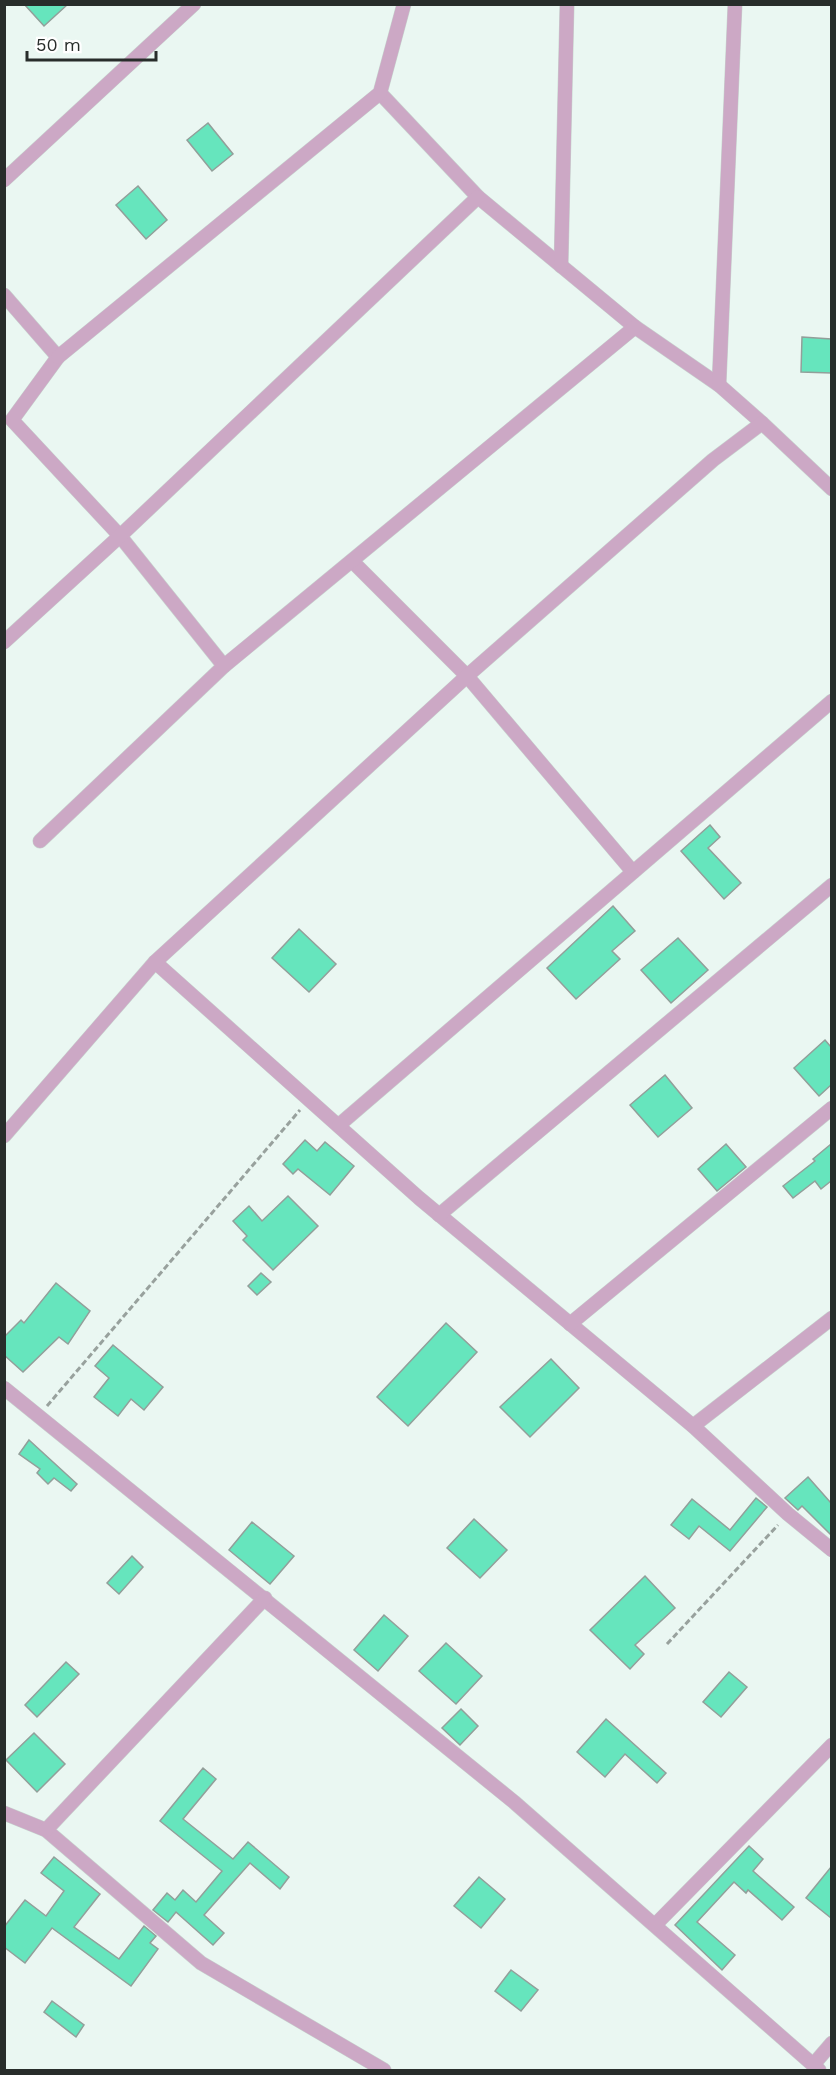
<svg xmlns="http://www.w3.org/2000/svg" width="836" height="2075" viewBox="0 0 836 2075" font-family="'Work Sans',sans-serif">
	<rect width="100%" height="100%" fill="#eaf7f2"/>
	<g fill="#66e5bd" stroke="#929f9a" stroke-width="1.5">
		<path d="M24,4h44l-24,22z"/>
		<path d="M208,123l25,31 -21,17 -25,-31z"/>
		<path d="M138,186l29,34 -21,19 -30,-34z"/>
		<path d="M802,337l29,2v34l-30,-1z"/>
		<path d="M710,825l10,12 -12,11 33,35 -17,16 -43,-48z"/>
		<path d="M613,906l22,25 -23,20 8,8 -44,40 -29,-31z"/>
		<path d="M299,929l37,35 -27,28 -37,-34z"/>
		<path d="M678,938l30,32 -37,33 -30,-33z"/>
		<path d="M825,1040l6,7v38l-12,11 -25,-28z"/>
		<path d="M665,1075l27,33 -34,29 -28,-32z"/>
		<path d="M305,1140l12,11 8,-9 29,24 -24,29 -32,-26 -5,5 -10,-10z"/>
		<path d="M726,1144l20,23 -29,24 -19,-22z"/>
		<path d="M831,1144v37l-10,8 -6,-8 -22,17 -10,-12 32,-25 -2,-2z"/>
		<path d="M288,1196l30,30 -45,44 -30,-30 4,-4 -14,-15 16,-15 13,15z"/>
		<path d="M261,1273l10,9 -14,13 -9,-9z"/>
		<path d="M56,1283l34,28 -22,33 -9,-7 -36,35 -19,-17v-18l17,-17 3,3z"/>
		<path d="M446,1323l31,29 -69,74 -31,-29z"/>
		<path d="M113,1345l50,42 -19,23 -13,-11 -13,17 -24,-19 15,-19 -14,-12z"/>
		<path d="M551,1359l28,29 -49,49 -30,-30z"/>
		<path d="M29,1440l48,44 -6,7 -17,-13 -6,6 -11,-11 3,-4 -21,-15z"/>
		<path d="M808,1477l23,26v32l-29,-29 -4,4 -13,-12z"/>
		<path d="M756,1498l11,9 -37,44 -31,-25 -10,13 -18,-14 21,-26 38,31z"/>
		<path d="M474,1519l33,31 -27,28 -33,-30z"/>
		<path d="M252,1522l42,34 -24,28 -41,-34z"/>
		<path d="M132,1556l11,11 -24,27 -12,-11z"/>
		<path d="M645,1576l30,32 -40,37 9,9 -14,15 -40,-39z"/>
		<path d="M384,1615l24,21 -30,35 -24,-21z"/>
		<path d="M446,1643l36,33 -26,28 -37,-33z"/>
		<path d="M66,1662l13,12 -42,43 -12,-12z"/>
		<path d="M729,1672l18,15 -26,30 -18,-15z"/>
		<path d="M461,1709l17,17 -18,19 -18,-17z"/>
		<path d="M606,1719l60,54 -9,10 -32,-29 -20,23 -28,-25z"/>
		<path d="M34,1733l31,31 -28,28 -31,-32z"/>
		<path d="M203,1768l13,11 -33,40 50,40 15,-17 41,35 -9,12 -30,-26 -46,52 20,18 -11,12 -37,-33 -8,10 -15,-12 14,-17 8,7 8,-10 13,12 26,-31 -62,-50z"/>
		<path d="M749,1846l14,13 -10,12 41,36 -12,13 -34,-30 -2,3 -12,-11 -37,40 38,33 -13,15 -47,-45z"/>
		<path d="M54,1857l46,37 -26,33 45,32 25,-33 12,10 -6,7 8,6 -27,37 -79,-58 -27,35 -21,-16v-20l21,-27 21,16 18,-25 -23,-18z"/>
		<path d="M831,1867v51l-25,-20z"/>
		<path d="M479,1877l26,22 -24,29 -27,-22z"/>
		<path d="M511,1970l27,20 -17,21 -26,-20z"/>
		<path d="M52,2001l32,24 -8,12 -32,-25z"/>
	</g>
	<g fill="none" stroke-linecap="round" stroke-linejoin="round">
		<g stroke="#c7d3ce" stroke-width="15">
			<g id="street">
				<path d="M380,93l98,104 157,130 84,58 43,38"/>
				<path d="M4,180l190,-176"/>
				<path d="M561,266l6,-262"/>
				<path d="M4,295l54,62 -46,63 108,116 104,130"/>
				<path d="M58,357l322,-264 24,-89"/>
				<path d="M719,385l16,-381"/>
				<path d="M352,561l115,115 166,196"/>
				<path d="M4,642l116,-106 358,-339"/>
				<path d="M40,841l184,-175 411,-339"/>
				<path d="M155,962l264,236 274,228 95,88 44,36"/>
				<path d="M339,1125l493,-424"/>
				<path d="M4,1136l151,-174 312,-286 246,-216 49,-37 70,66"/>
				<path d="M439,1215l393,-330"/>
				<path d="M570,1324l262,-216"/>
				<path d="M4,1388l510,414 305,268"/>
				<path d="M693,1426l139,-108"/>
				<path d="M4,1813l42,17 155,133 183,107"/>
				<path d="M46,1830l219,-232"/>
				<path d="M655,1925l177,-180"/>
				<path d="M813,2065l19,-22"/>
			</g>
		</g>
		<g stroke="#98a19d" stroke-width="3" stroke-dasharray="6 3" stroke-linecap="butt">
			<path d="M47,1406l253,-296"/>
			<path d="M667,1644l111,-119"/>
		</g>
		<use href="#street" stroke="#cca8c5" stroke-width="14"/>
	</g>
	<rect width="836" height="2075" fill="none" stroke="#282d2b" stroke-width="12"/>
	<path d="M27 51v9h129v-9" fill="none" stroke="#282d2b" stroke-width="3"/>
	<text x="36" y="51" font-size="18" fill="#282d2b" stroke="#ffffff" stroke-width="4.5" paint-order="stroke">50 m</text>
</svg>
